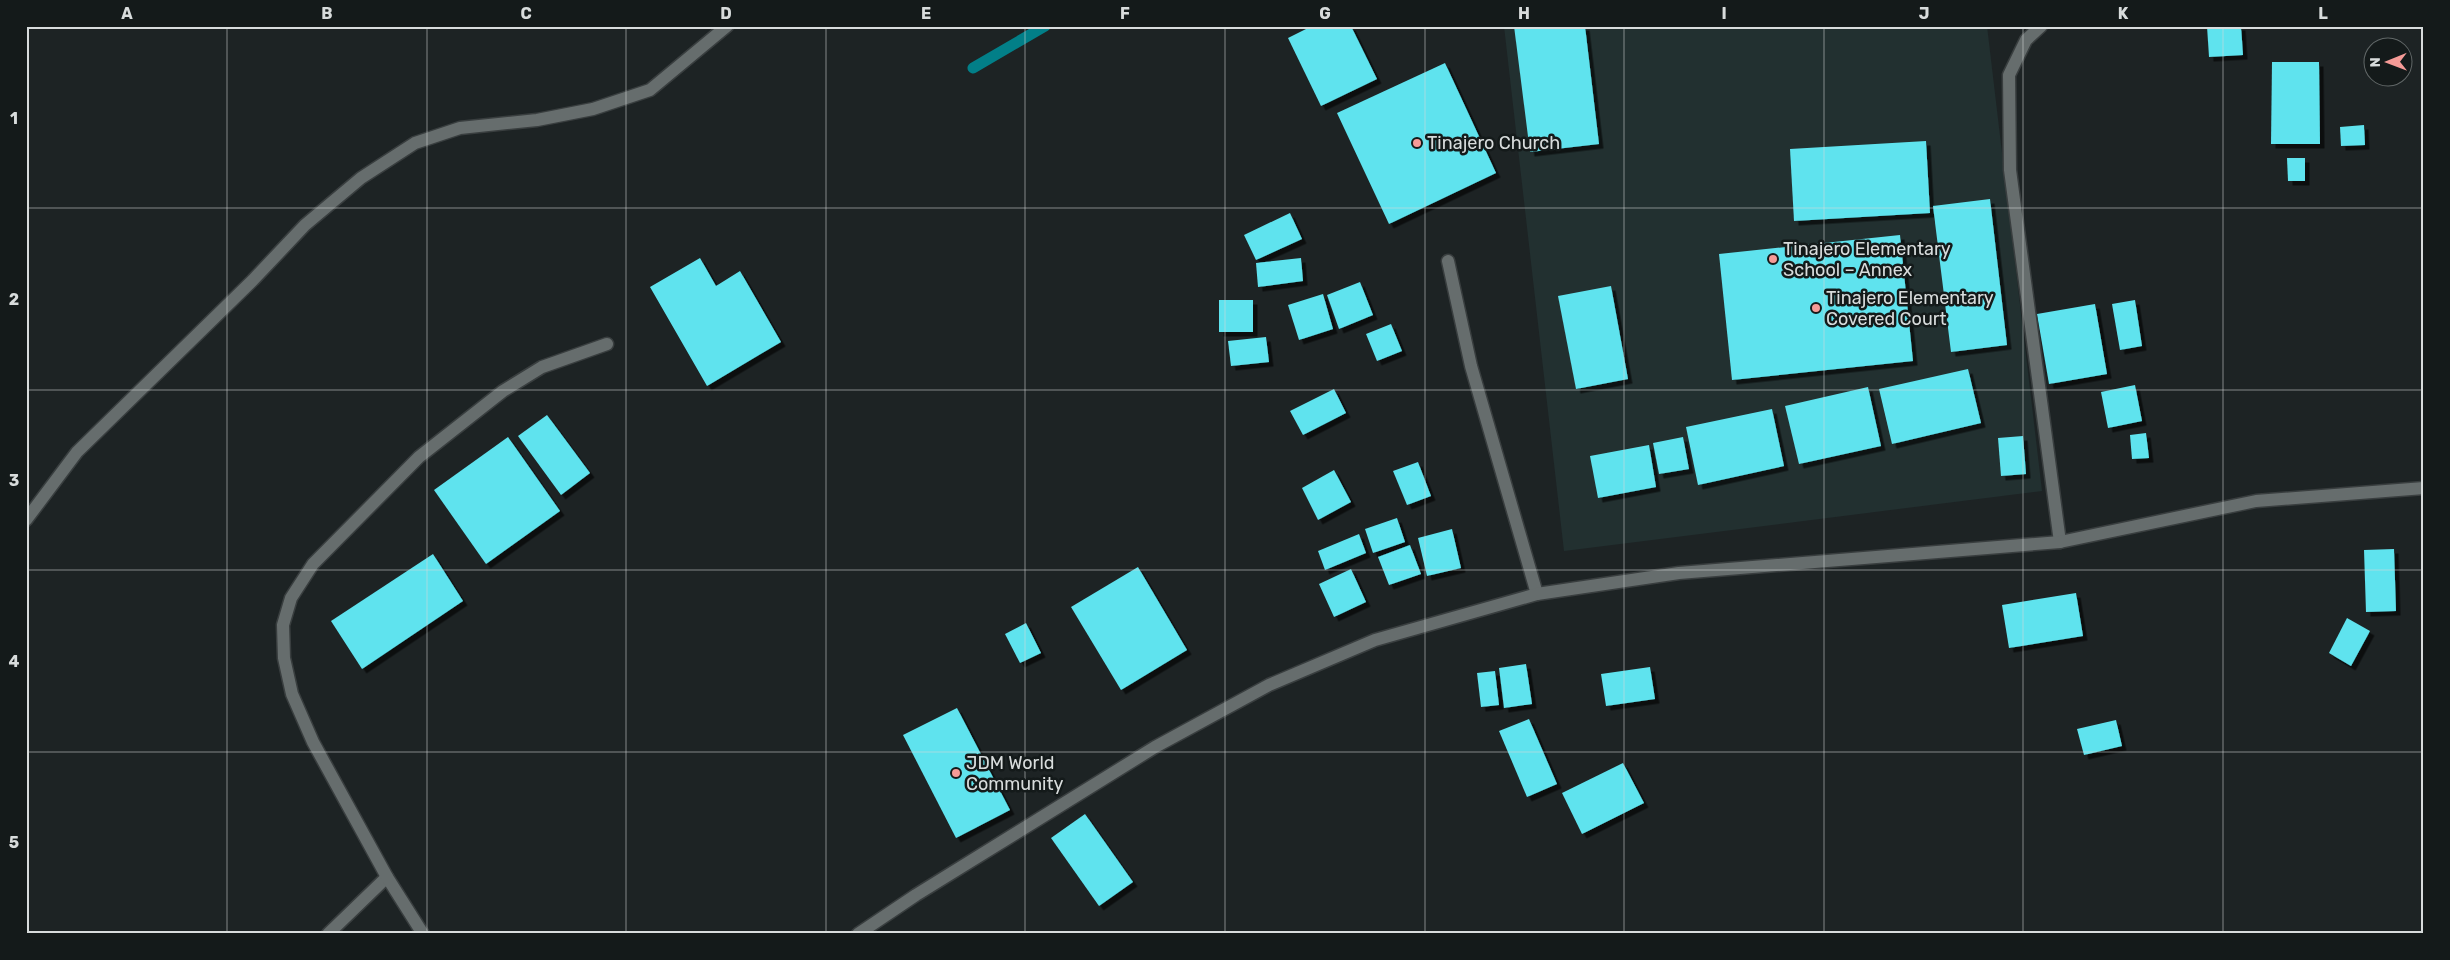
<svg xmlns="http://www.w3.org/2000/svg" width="2450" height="960" viewBox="0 0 2450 960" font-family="Rubik,sans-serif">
	<defs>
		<filter id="shadow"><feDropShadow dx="4.5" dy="4.5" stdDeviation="0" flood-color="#0009"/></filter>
	</defs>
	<rect width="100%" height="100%" fill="#1d2324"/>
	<path fill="#223030" d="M1504,26h483l55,465 -478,60z"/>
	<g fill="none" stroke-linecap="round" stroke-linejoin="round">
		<path stroke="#027f88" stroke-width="11" d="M973,68l72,-42"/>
	</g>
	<g fill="#5fe3ee" filter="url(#shadow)">
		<path d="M1312,26h39l26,53 -56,27 -33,-68z"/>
		<path d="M1514,26h71l14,118 -69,8z"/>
		<path d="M2207,26h34l2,29 -34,2z"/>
		<path d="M2272,62h47l1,82h-49z"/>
		<path d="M1445,63l51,110 -107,51 -52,-111z"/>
		<path d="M2364,125l1,20 -24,1 -1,-19z"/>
		<path d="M1926,141l4,72 -136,8 -4,-72z"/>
		<path d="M2287,158h18v23h-17z"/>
		<path d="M1990,199l17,146 -56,7 -18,-146z"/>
		<path d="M1290,213l12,26 -46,21 -12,-25z"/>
		<path d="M1900,235l13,126 -181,19 -13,-126z"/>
		<path d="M700,258l16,28 24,-15 41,71 -74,44 -57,-99z"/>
		<path d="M1301,258l2,23 -45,6 -2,-24z"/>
		<path d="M1360,282l13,33 -34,14 -12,-34z"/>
		<path d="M1611,286l17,93 -52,10 -18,-93z"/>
		<path d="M1323,294l10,35 -34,11 -11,-35z"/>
		<rect x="1219" y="300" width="34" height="32"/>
		<path d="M2135,300l7,46 -22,4 -8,-46z"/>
		<path d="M2095,304l12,70 -58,10 -12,-70z"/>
		<path d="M1391,324l11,27 -25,10 -11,-27z"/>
		<path d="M1266,337l3,25 -38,4 -3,-25z"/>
		<path d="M1968,369l13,54 -89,21 -13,-55z"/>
		<path d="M2135,385l7,36 -34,7 -7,-36z"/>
		<path d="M1868,387l13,59 -82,18 -14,-58z"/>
		<path d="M1334,389l12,24 -43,22 -13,-24z"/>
		<path d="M1772,409l12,57 -86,19 -12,-58z"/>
		<path d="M547,415l43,58 -29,22 -43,-59z"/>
		<path d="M2146,433l3,25 -17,1 -2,-24z"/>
		<path d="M2023,436l3,38 -25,2 -3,-38z"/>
		<path d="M508,437l52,74 -74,53 -52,-74z"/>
		<path d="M1683,437l6,32 -30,5 -6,-31z"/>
		<path d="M1649,445l7,42 -58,11 -8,-42z"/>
		<path d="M1418,462l13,34 -24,9 -14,-34z"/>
		<path d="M1334,470l17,32 -33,18 -16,-32z"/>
		<path d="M1397,518l8,24 -32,11 -8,-24z"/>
		<path d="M1452,529l9,39 -34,8 -9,-38z"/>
		<path d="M1359,534l7,19 -41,17 -7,-19z"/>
		<path d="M1410,545l11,29 -32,11 -11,-28z"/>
		<path d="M2394,549l2,62 -30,1 -2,-62z"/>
		<path d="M433,554l30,47 -101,68 -31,-48z"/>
		<path d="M1138,567l49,83 -66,40 -50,-83z"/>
		<path d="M1351,569l15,33 -32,15 -15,-33z"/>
		<path d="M2076,593l7,43 -74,12 -7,-43z"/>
		<path d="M2347,618l23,13 -19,35 -22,-13z"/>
		<path d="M1026,623l15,30 -21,10 -15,-29z"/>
		<path d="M1526,664l6,40 -28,4 -5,-40z"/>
		<path d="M1650,667l5,32 -49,7 -5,-32z"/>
		<path d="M1495,671l4,34 -18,2 -4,-34z"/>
		<path d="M957,708l53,102 -54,28 -53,-103z"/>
		<path d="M1529,719l28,65 -30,13 -28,-66z"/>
		<path d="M2116,720l6,26 -38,9 -7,-26z"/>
		<path d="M1623,763l21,40 -62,31 -20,-41z"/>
		<path d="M1085,814l48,68 -34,24 -48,-68z"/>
	</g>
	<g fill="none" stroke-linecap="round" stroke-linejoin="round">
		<g stroke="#393e3f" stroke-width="15">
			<g id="minor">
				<path d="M2041,26l-15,14 -17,35 1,95 50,372"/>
				<path d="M1448,261l23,105 66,228"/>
				<path d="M26,520l51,-68 176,-172 52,-55 56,-47 54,-35 45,-15 77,-8 56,-11 57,-19 77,-64"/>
				<path d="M328,934l59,-57"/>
				<path d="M423,934l-36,-57 -74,-135 -21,-48 -8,-36 -1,-33 8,-27 22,-34 106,-107 84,-66 39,-24 65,-23"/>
				<path d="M858,934l58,-39 239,-148 114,-62 106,-45 162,-46 142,-21 381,-31 196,-41 168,-13"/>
			</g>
		</g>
		<use href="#minor" stroke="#666d6d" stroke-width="12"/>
	</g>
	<path fill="none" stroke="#d8dcdc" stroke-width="1" stroke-opacity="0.55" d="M227,26v908M427,26v908M626,26v908M826,26v908M1025,26v908M1225,26v908M1425,26v908M1624,26v908M1824,26v908M2023,26v908M2223,26v908M26,208h2398M26,390h2398M26,570h2398M26,752h2398"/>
	<g fill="#f59b97" stroke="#141a1a" stroke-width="2">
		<circle cx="1417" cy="143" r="5"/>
		<circle cx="1773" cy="259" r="5"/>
		<circle cx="1816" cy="308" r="5"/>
		<circle cx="956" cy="773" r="5"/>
	</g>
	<g text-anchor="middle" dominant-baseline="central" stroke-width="5" stroke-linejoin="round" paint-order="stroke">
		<g font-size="18" fill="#d8dcdc" stroke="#141a1a" text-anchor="start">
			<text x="1427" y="143">Tinajero Church</text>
			<text x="1783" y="249">Tinajero Elementary<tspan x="1783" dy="21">School – Annex</tspan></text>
			<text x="1826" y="298">Tinajero Elementary<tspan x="1826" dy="21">Covered Court</tspan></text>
			<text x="966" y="763">JDM World<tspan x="966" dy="21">Community</tspan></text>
		</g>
	</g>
	<rect width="2450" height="960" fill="none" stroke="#141a1a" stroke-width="55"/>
	<g transform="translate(2388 62) rotate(269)"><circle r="24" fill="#141a1a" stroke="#626868"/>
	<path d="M0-4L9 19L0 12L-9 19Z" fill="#f59b97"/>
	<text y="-8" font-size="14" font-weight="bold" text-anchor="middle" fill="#d8dcdc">N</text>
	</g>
	<rect x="28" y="28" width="2394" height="904" fill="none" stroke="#d8dcdc" stroke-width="2"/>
	<g font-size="16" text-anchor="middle" font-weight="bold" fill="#d8dcdc">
		<text x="127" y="19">A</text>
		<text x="327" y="19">B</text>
		<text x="526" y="19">C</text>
		<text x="726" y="19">D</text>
		<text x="926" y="19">E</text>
		<text x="1125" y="19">F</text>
		<text x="1325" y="19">G</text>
		<text x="1524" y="19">H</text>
		<text x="1724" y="19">I</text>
		<text x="1924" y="19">J</text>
		<text x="2123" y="19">K</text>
		<text x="2323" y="19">L</text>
		<text x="14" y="124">1</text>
		<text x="14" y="305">2</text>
		<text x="14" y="486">3</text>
		<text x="14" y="667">4</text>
		<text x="14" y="848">5</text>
	</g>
</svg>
